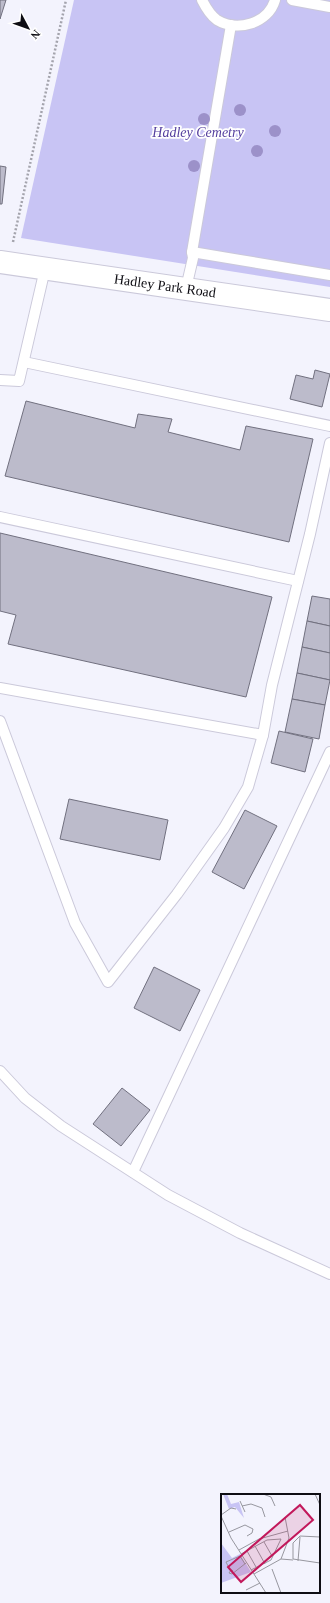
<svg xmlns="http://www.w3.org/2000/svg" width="330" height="1603" viewBox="0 0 330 1603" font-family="Georgia,serif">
	<rect width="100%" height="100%" fill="#f3f3fd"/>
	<path fill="#c8c4f4" d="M74,0h256v287l-309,-49z"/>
	<g fill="#bcbbcb" stroke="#71707f">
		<path d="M0,0h6l-6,19z"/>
		<path d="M0,166l6,1 -4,37h-2z"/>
		<path d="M315,370l15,4 -8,33 -32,-8 6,-24 17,4z"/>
		<path d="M26,401l109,27 3,-14 34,5 -4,13 72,18 6,-24 67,13 -24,103 -284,-66z"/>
		<path d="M0,533l272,64 -26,100 -238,-53 8,-29 -16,-4z"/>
		<path d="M312,596l18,3v27l-23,-5z"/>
		<path d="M307,621l23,5v27l-28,-6z"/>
		<path d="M302,647l28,6v27l-33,-7z"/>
		<path d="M297,673l33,7 -5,25 -33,-6z"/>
		<path d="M292,699l33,6 -6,34 -34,-7z"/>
		<path d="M279,731l34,8 -8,33 -34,-9z"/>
		<path d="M69,799l99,21 -8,40 -100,-21z"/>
		<path d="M245,810l32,16 -33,63 -32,-17z"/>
		<path d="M154,967l46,23 -20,41 -46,-23z"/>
		<path d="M122,1088l28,22 -29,36 -28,-22z"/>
	</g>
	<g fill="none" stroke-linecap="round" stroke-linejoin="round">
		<g stroke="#cbc9da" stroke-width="12">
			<g id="lane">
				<path d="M202,0c4,8 8,15 15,20 20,12 51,4 58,-20"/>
				<path d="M292,0l38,7"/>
				<path d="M192,252l138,23"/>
				<path d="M186,288l7,-30 -1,-6 39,-227"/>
				<path d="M24,362l306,64"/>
				<path d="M0,380l19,1 26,-112"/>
				<path d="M0,517l298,64"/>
				<path d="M0,688l263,47"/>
				<path d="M0,721l75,202 33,59 69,-88 47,-66 24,-41 15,-52 9,-50 38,-151 20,-91"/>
				<path d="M0,1071l25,27 36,28 107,69 72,38 90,41"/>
				<path d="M133,1172l197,-420"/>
			</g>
		</g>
		<g stroke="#cbc9da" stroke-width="24">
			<path id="secondary" d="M0,262l330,48"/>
		</g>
		<path stroke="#a4a4ad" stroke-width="2.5" stroke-dasharray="2 2" stroke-linecap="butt" d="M13,242l53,-242"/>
		<use href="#lane" stroke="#fff" stroke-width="10"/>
		<use href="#secondary" stroke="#fff" stroke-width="22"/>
	</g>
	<g fill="#9c91c9">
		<circle cx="240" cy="110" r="6"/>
		<circle cx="204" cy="119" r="6"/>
		<circle cx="275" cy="131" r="6"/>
		<circle cx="257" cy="151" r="6"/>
		<circle cx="194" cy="166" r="6"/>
	</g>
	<g text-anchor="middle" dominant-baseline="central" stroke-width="3.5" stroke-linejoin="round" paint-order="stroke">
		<g font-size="14" font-style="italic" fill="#55409f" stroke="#fff">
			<text x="198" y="132">Hadley Cemetry</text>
		</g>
		<g font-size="14" fill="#0e0d13" stroke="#fff">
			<text transform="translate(165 286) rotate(8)">Hadley Park Road</text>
		</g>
	</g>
	<g transform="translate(221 1494)">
		<rect width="99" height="99" fill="#f3f3fd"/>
		<path d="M2,0h4l4,10 8,-2 5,16 -9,-11 -6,2zM0,49l11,15 8,-4 11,18 -30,11z" fill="#c8c4f4"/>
		<path fill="none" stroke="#97979f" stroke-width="1" d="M42,0l8,3 4,9M94,0l5,11M19,7l5,11M21,12l9,-2 11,4 3,9M0,21l10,-7 5,1M0,22l10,22 35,55M8,38l16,-7 8,4 -1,4 -5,3M99,43l-20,-1 -7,7v16l27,4M43,48l8,14M34,52l10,18M18,56l20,-11 29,-8M26,57l9,16M20,60l26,-14 14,-1 -10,21 -20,10M60,65l12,1M77,67l2,-24M51,75l9,24M9,76l-4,-8 14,-6 5,8M12,77l-2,-1 -2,3 3,1 14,-11M33,80l27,-15 8,-21 -4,-21M25,96l14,-7"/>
		<path fill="#c2185b" fill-opacity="0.15" stroke="#c2185b" stroke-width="2" d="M79,11l13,15 -72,62 -13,-15z"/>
		<rect width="99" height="99" fill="none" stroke="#0e0d13" stroke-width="2"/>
	</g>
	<g transform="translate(28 28) rotate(131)" stroke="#ffffff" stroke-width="3" paint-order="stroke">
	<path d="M0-3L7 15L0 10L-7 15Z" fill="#0e0d13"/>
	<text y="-6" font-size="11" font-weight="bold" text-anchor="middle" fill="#0e0d13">N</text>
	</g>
</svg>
